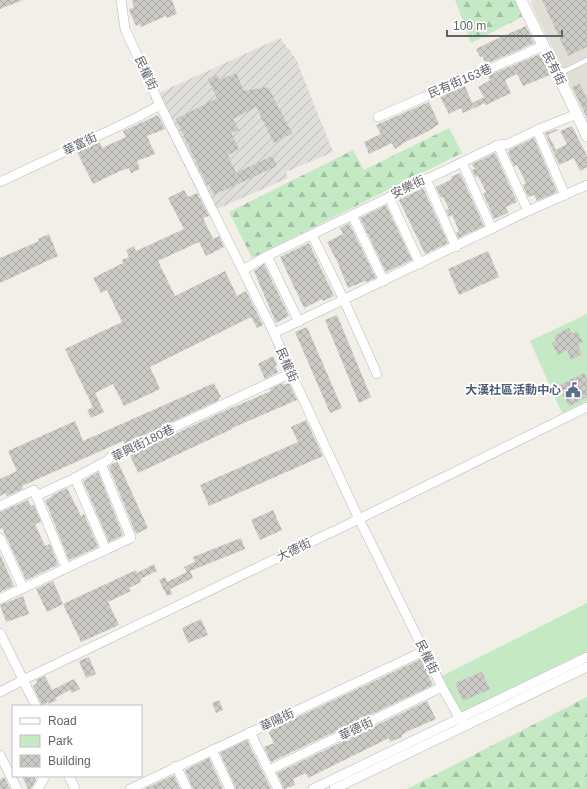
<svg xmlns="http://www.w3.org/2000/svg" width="587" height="789" viewBox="0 0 587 789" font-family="Helvetica,'Noto Sans TC',sans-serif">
	<defs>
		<pattern id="industrial-furrows" width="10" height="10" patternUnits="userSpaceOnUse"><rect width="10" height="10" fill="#e0deda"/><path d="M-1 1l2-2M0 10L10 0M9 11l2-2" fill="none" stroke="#b9b8b5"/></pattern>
		<pattern id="forest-firs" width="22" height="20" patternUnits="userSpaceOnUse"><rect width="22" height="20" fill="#c5e8c5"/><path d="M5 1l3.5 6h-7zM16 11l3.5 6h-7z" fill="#a3c0a4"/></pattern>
		<pattern id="building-cross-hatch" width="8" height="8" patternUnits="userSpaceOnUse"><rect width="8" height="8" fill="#cccac5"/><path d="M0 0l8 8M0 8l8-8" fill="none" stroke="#a9a8a4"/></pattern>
	</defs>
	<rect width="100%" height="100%" fill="#f1efe8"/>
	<path fill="url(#industrial-furrows)" d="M280,38l16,21 37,93 -47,20 2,6 -80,35 -58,-116z"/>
	<path fill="#e1ded6" d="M531,0h56v118l-55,-112z"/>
	<g fill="url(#forest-firs)">
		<path d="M455,0h60l7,17 -51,26z"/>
		<path d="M449,128l13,25 -210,105 -23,-46 124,-62 11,20z"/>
		<path d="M587,697v92h-180z"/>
	</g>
	<g fill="#c5e8c5">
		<path d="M587,314v87l-25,12 -32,-72z"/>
		<path d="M587,603v48l-124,61h-4l-19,-35z"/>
	</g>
	<g fill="url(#building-cross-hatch)">
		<path d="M0,0h23l-23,9z"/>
		<path d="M132,0h40l5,14 -10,4 -1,-2 -25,11 -1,-3 -4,2 -7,-16 5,-3z"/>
		<path d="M542,0h45v47l-19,9z"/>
		<path d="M526,26l8,17 -48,21 -4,-8 -2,1 -4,-8 12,-6z"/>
		<path d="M540,54l10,21 -27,11 -6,-12 -12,6 6,13 -25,12 -2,-2 -9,5 -3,-5 12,-6 -6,-10 12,-7 -2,-4z"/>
		<path d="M236,73l8,18 24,-4 24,46 -18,10 -18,-36 -23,12 6,11 -8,3 8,16 -11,6 8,18 36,-17 5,10 -63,29 -5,-11 -2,1 -31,-66 41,-21 -9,-19 9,-4 3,5z"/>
		<path d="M580,84l7,15v19l-15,-31z"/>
		<path d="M465,86l9,22 -11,5 -2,-5 -12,6 -9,-17z"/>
		<path d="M429,102l10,22 -12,8 -22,10 -10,7 -3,-6 -23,11 -5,-12 17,-8 -5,-9z"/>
		<path d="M158,115l7,14 -18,7 8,18 -18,7 3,8 -9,4 -2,-5 -9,3 -27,13 -16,-32 23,-10 2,6 24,-11 -3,-6z"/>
		<path d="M572,126l15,30v11l-7,4 -6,-13 -15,7 -14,-32 12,-4 1,1 -10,5 8,15 11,-6 -7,-13z"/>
		<path d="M534,138l23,54 -20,9 -3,-6 -6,2 -5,-12 3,-2 -9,-18 -3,1 -6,-13 1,-1v-2z"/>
		<path d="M495,153l22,49 -11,5 2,6 -14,6 -11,-26 3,-1 -8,-16 -3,1 -3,-7 3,-1 -3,-5z"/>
		<path d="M460,173l24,53 -26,12 -2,-5 3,-2 -7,-16 -3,2 -3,-7 3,-1 -6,-12 -2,1 -5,-11 16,-8 -1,-2z"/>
		<path d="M423,188l25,55 -23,11 -26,-54z"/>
		<path d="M184,190l4,7 9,-4 12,23 -6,2 10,21 6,-3 5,11 -18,9 -7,-14 -41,19 17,35 50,-25 12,25 9,-5 17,34 -6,3 -6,-11 -101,50 10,22 -36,17 -11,-22 -18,9 9,19 -13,6 -4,-8 6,-3 -28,-58 57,-27 -15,-32 -6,3 -8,-15 30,-15 -1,-3 7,-3 -3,-7 8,-4 2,5 48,-22 -16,-31z"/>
		<path d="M386,205l26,55 -26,12 -26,-54z"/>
		<path d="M349,223l27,55 -10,4 -1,-1 -17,7 -11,-27 -10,-19 16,-8 -3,-6z"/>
		<path d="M49,234l9,22 -58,27v-25l39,-17 -1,-2z"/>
		<path d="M309,243l25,53 -11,5 -1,-2 -18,9 -24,-51z"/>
		<path d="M488,251l11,26 -40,18 -11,-26z"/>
		<path d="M264,264l25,52 -13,7 -22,-52z"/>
		<path d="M337,315l34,82 -12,6 -34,-83z"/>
		<path d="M307,327l35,81 -12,5 -35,-81z"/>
		<path d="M569,328l3,6 5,-3 6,11 -5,3 4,9 -11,6 -4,-10 -9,5 -6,-12 4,-2 -2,-5z"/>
		<path d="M273,356l4,9 -2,1 3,6 -13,7 -7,-15z"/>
		<path d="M584,373l3,6v18l-18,9 -11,-20z"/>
		<path d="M214,383l7,14 -2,1v2l-94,44 -2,-3 -101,45 1,3 -16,7 -1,-3 -6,3v-17l17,-8 -9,-20 67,-30 8,20z"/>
		<path d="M283,383l1,2 5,-2 8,17 -65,28v1l-94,44 -8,-18 94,-44 47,-20 -1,-2z"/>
		<path d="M306,420l17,36 -114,50 -9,-21 98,-43 -7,-15z"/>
		<path d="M117,460l31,68 -12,6 -27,-67z"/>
		<path d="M98,472l25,63 -14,7 -26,-61z"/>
		<path d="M67,488l14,28 3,-2 14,33 -29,13 -24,-60 7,-3 -1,-1z"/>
		<path d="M28,500l3,6 3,-1 7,17 -6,2 10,22 5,-2 8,21 -32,15 -24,-52 -2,1v-17z"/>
		<path d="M273,510l9,20 -22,10 -9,-20z"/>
		<path d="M241,538l4,11 -55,22 3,7 -23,11 2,5 -5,2 -8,-16 6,-3 2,5 20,-10 -3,-5 11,-5 -2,-5z"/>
		<path d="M0,554l14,32 -14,6z"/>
		<path d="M154,564l3,7 -17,8 1,3 -12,6 2,3 -23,11 11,23 -38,17 -18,-38 73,-34 1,3z"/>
		<path d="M53,581l10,23 -16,8 -11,-23z"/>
		<path d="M23,596l6,18 -23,8 -6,-17z"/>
		<path d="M201,619l7,16 -20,8 -6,-15z"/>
		<path d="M89,657l7,17 -10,4 -7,-17z"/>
		<path d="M421,659l12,26 -162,77 -7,-15 10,-4 -6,-12z"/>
		<path d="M482,672l8,17 -27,12 -8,-18z"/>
		<path d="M45,676l7,14 22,-11 6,10 -8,4 -2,-3 -15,8 2,2 -8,4 -1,-2 -6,4 -9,-20 4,-3 -1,-3z"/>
		<path d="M219,700l4,10 -7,3 -4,-10z"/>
		<path d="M427,701l9,18 -30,13 -5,4 1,1 -12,5 -1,-4 -81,40 -2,-5 -13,6 2,6 -11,4 -7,-16z"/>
		<path d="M247,740l24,49h-35l-16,-36z"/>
		<path d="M209,758l14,31h-30l-8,-19z"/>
		<path d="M174,775l6,14h-36z"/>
		<path d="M22,776h12l2,4 -5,9h-3z"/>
		<path d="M4,777l6,12h-10v-9z"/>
	</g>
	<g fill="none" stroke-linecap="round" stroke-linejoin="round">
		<g stroke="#b5b8bc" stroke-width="5.5">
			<path id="service" d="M555,68l10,3 22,-11"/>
		</g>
		<g stroke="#b5b8bc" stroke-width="10">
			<g id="minor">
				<path d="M121,0l4,29 35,76 114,228 17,40 68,146 83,168 22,39"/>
				<path d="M378,117l165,-71"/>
				<path d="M537,130l28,65"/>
				<path d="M498,145l30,66"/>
				<path d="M462,162l30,67"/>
				<path d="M426,179l30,68"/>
				<path d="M0,182l136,-64 24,-13"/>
				<path d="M389,197l31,67"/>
				<path d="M352,215l32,66"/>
				<path d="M312,235l32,65 33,74"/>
				<path d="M267,256l32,66"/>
				<path d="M243,270l24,-14 231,-111 10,-1 29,-14 40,-16"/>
				<path d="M274,333l254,-122 59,-26"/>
				<path d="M75,478l31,72"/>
				<path d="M36,496l39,-18 33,-18 2,-3 181,-84"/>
				<path d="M0,506l34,-16 32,78"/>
				<path d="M0,538l23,50"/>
				<path d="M0,599l131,-61 -30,-74"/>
				<path d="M0,633l36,73"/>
				<path d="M0,692l23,-12 336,-161 228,-112"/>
				<path d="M250,732l28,57"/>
				<path d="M212,750l18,39"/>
				<path d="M0,755l17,34"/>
				<path d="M176,766l11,23"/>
				<path d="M269,770l173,-83"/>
				<path d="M69,776l6,13"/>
				<path d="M38,789l7,-13"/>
				<path d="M130,789l294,-138"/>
				<path d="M313,789l274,-132"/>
				<path d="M334,789l253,-122"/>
			</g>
		</g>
		<g stroke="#b5b8bc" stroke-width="12">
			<path id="tertiary" d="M521,0c22,45 45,90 66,136"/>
		</g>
		<use href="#service" stroke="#fff" stroke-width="4.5"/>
		<use href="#minor" stroke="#fff" stroke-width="9"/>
		<use href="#tertiary" stroke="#fff" stroke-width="11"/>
	</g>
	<defs>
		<g id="civic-bare" transform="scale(1.2)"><path d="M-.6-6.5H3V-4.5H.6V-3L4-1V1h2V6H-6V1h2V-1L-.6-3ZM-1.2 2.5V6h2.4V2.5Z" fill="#5c6f8a" stroke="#fff" stroke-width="2.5" paint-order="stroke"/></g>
	</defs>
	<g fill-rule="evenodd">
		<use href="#civic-bare" x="573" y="390"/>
	</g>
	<g text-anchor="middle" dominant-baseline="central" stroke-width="4" stroke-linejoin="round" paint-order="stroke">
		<g font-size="12" fill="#5f6368" stroke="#fff">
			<text transform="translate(554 68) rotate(63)">民有街</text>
			<text transform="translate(146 73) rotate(65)">民權街</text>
			<text transform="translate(460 81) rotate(-23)">民有街163巷</text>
			<text transform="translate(80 144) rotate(-26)">華富街</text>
			<text transform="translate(408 187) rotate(-26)">安樂街</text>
			<text transform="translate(287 365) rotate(67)">民權街</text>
			<text transform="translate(143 443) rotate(-26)">華興街180巷</text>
			<text transform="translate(294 550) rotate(-26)">大德街</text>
			<text transform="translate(427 657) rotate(64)">民權街</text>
			<text transform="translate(277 720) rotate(-25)">華陽街</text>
			<text transform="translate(356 729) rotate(-26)">華德街</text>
		</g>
		<g font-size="12" font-weight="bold" fill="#4e5e75" stroke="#fff" text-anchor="end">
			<text x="561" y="390">大漢社區活動中心</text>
		</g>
	</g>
	<rect x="12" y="705" width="130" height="72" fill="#ffffff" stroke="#bfc1c3"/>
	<rect x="20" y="718" width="20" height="6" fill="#ffffff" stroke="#bfc1c3"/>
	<text x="48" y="725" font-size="12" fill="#5f6368">Road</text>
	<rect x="20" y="735" width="20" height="12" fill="#c5e8c5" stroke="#bfc1c3"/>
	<text x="48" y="745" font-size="12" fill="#5f6368">Park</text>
	<rect x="20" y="755" width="20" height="12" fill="url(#building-cross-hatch)" stroke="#bfc1c3"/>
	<text x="48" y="765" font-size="12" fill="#5f6368">Building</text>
	<path d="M447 30v6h115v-6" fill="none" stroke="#5f6368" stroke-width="2"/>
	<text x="453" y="30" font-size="12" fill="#5f6368" stroke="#ffffff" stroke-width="3" paint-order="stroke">100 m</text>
</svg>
